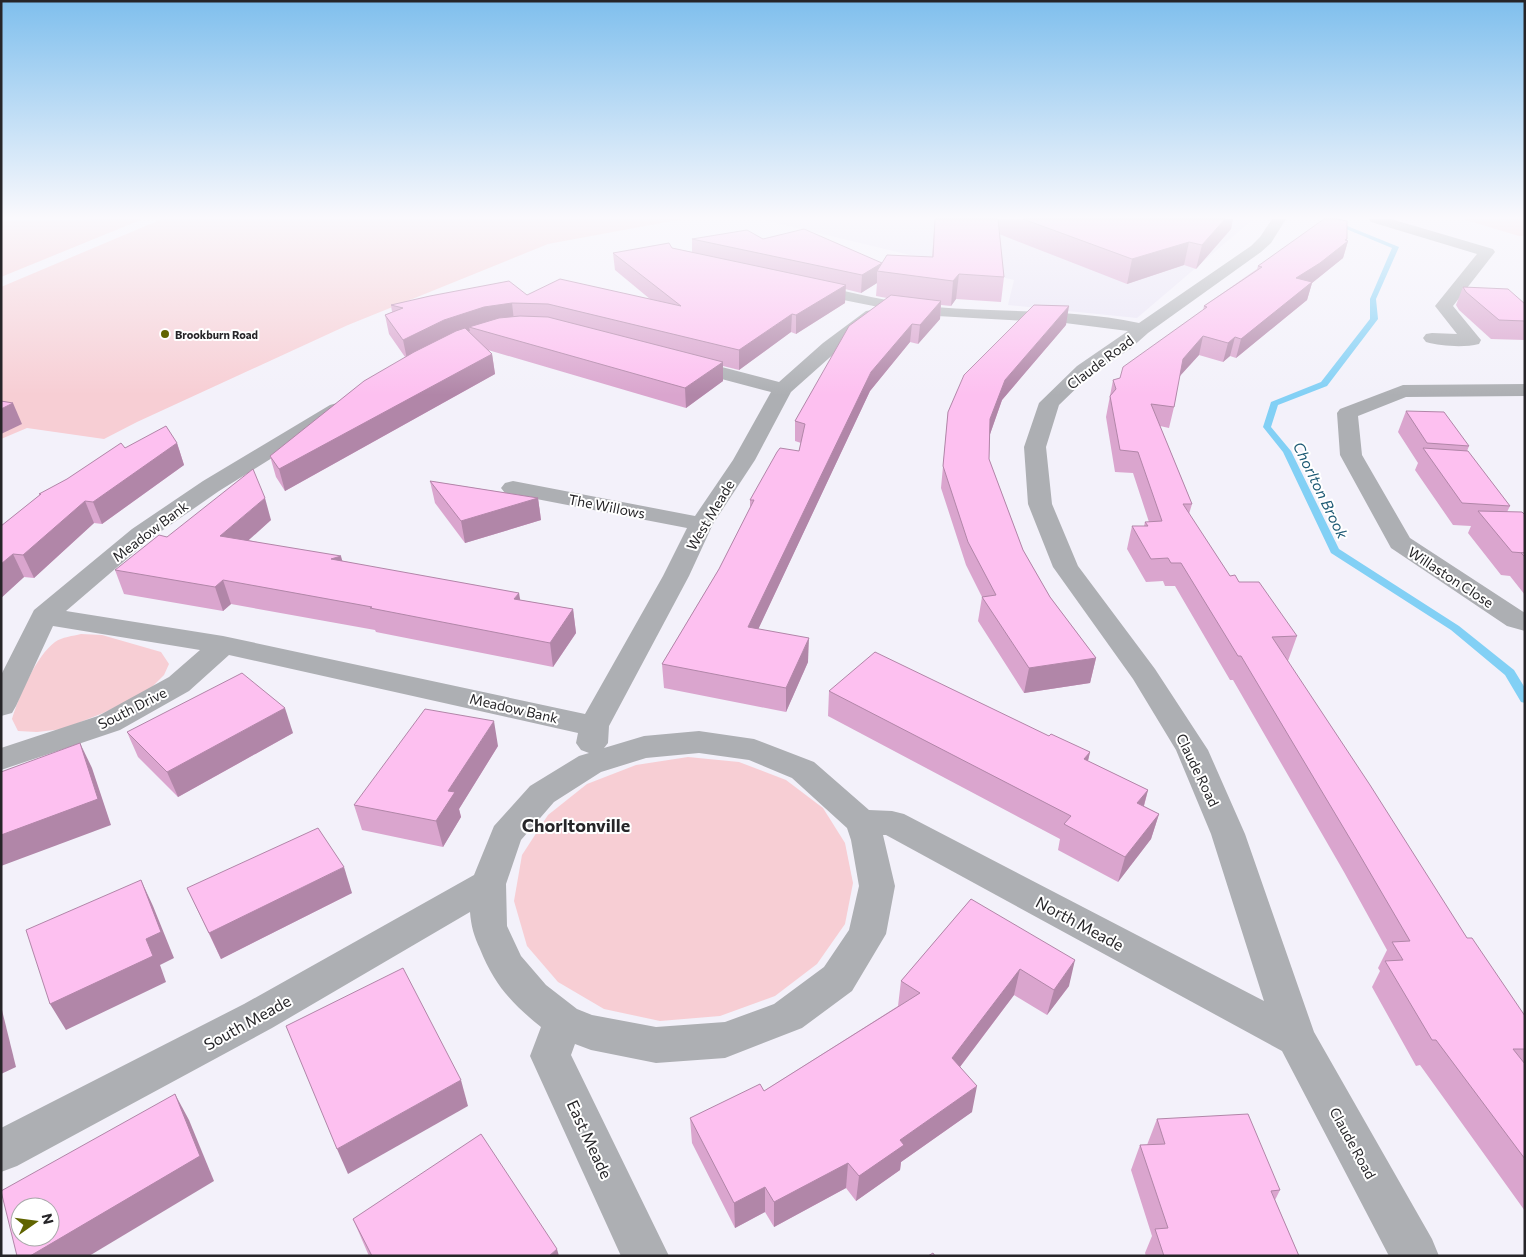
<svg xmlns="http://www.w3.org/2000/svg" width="1526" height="1257" viewBox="0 0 1526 1257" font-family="Commissioner,sans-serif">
	<rect width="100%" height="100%" fill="#f3f1fa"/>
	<path fill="#e9e4f5" d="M760,219h487l5,1 -115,98 -129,-13 6,-25z"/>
	<g fill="#f7ced4">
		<path d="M106,219h37l-142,58v-56z"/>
		<path d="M162,219h521l-135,25 -200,81 -211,97 -33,17 -77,-11 -26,11v-152z"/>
		<path d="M1462,219h63v17h-6z"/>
		<path d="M81,634l21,1 59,17 8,12 -5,11 -16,16 -45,22 -40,16 -26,3 -19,-1 -6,-12c7,-23 24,-63 43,-77 7,-5 18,-6 26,-8z"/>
		<path d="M688,757l51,5 47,18 37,28 22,35 8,40 -8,41 -28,40 -42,32 -55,20 -60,5 -56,-12 -46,-27 -31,-36 -13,-45 8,-46 26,-40 39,-31 49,-19z"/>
	</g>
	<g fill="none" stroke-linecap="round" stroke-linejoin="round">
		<path fill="#82d0f5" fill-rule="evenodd" d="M1322,219h8l69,28 -23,52 2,20 -51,67 -49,19 -7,22 20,24 48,98 120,77 55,44 11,18v15l-4,-1 -16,-27 -54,-45 -120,-77 -48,-101 -20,-25 8,-25 50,-20 49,-63v-20l22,-51z"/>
		<g fill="#adafb3" fill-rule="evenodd">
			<path d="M1272,219h14l-15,24 -10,9 -113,81 -18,16 -39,25 -32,31 -13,42 6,57 26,62 77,103 53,81 37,84 69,198 118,207 7,17h-50l-107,-205 -396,-216h-3l12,51 -9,48 -34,57 -50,37 -77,30 -69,5 -65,-13 -16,-6 -4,11 98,201h-48l-91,-200 11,-29c-30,-24 -47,-43 -61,-78 -6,-13 -9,-23 -10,-37l-198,116 -255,138 -16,6v-44l243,-124 230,-129 20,-49 36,-40 49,-30 10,-3 -8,-3 -5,-7 2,-10 -349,-78 -40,36 -69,39 -119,40v-22l97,-32 71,-39 31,-27 -147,-24 -37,80 -4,7 -11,3v-41l33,-65 98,-81 71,-48 127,-76 7,-2 7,2 3,4 -3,4 -125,78 -69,48 -84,72 157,25 362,78 78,-138 24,-48 -182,-35 -4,-5 4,-5 8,-2 182,35 38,-56 38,-68 -91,-24 -3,-4 3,-4 7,-2 92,24 44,-39 43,-32 6,-1 6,1 3,4 -3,4 -41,32 -46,41 -36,68 -42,64 -24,52 -80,150 -1,17 -4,5 40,-12 55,-5 55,8 60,23 55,48 23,1 12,3 360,187 -53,-167 -35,-84 -43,-71 -80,-112 -25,-63 -4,-57 15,-44 38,-37 51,-35 -63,-8 -146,-8 -111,-22 -6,-1 -2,-4 2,-4 6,-1c42,9 84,20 127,24 68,6 136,1 204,16l112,-77 9,-9zM699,753l50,7 43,18 55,50 4,12 8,46 -10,44 -25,37 -50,37 -49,18 -69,5 -64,-12 -15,-6 -31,-24 -25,-29 -14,-30 -1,-42 15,-44 33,-38 47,-30 45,-14z"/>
			<path d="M1369,219h22l102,30 2,3 -42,54 28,34 -2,4c-16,4 -38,2 -53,-2l-3,-4 3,-4 6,-1 25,1 -22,-28 42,-52 -106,-32z"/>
			<path d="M1525,384v12l-119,1 -48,19 4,39 48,83 115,75v18l-18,-5 -116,-78 -51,-93 -3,-42 3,-4 63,-24z"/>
		</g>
	</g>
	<g fill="#daa5ce">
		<path d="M935,219h298l-2,10 -35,40 -12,-4 -57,19 -128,-50 5,43 -3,25 -45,-3 -5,7 -10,-1 -1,14 -22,25 -8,-2 -40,49 -112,238 50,33 -22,50 -122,-24 -2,-24 57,-95 31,-61v-8l49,-49 2,-8 -6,-2v-20l92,-123 -11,-2 1,-13 -16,10 -16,-4v14l-49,31 -5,-2 -52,38 -16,-4v15l-37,27 -198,-58 4,4 3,20 -210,117 -9,-14 -6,-21 135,-99 -16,-23 -4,-19 7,-3 -1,-7 136,-10 123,4 -35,-29 -2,-17 59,-5 20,4v-13h71l119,24 50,-6z"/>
		<path d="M1347,239l-1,1 2,1 -5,17 -31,25 -5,17 -71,58 -6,-2 -7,6 -24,-7 -20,22 -5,30 -5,21 -9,-2 32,78 -3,10 41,62 9,6 58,54 -9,25h-1l180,277 58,78v195l-105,-146 -4,1 -44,-79 8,-16 -2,-3 9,-18 -43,-78 -111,-192h-3l-55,-94h-10l-2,-5 -17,1 -19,-33 5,-23h12l1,-4h4l-16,-49 -18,-1 -9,-55 7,-37 7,-2 83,-68 1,-4 53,-37 1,-3z"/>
		<path d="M1463,287l62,17v36l-34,-1 -32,-29 -3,-5z"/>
		<path d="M1066,325l-64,75 -12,34 -1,25 34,91 27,47 46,61 -6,25 -66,10 -46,-72 4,-24 -16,-32 -25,-77 7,-76z"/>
		<path d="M1406,411l63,35 -2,5 43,55 -3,6 18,3v80l-15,-19 -9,-1 -33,-42 3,-7 -18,-1 -38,-55 3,-7 -20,-31z"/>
		<path d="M177,443l7,22 -82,59 -8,-1 -60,55 -10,-1 -23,21v-72l39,-31 -1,-1z"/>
		<path d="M430,481l108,17 3,22 -76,23 -30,-40z"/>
		<path d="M271,520l-23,20 272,60 53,9 3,24 -23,34 -177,-35 -1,-2 -144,-26 -8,7 -99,-17 -9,-24 52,-33z"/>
		<path d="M829,691l220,45 41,16 -2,9 60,29 -4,16 15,8 -8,25 -33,43 -60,-32 2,-11 -232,-123z"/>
		<path d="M127,732l166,1 -115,64 -40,-40z"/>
		<path d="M498,746l-39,63 2,8 -18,30 -81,-17 -8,-25z"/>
		<path d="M187,888l165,5 -131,66z"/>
		<path d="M971,899l98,87 -22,29 -33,-20 -54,72 12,45 -71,50 -1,8 -44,31 -10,-13 -72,39 -9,-15 -30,16 -43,-85 -2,-25 74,-27 134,-85 3,-25z"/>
		<path d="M1157,1119l123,71 -5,10 24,56h-153l-1,-3 7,-17 -21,-66 9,-25h7z"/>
		<path d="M353,1219l206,37h-190z"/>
	</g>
	<g fill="#b186a8">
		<path d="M1225,219h8l-2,10 -35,40 6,-24z"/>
		<path d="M1347,239l-2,4 3,-2 -5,17 -31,25 -5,17 -71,58 5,-19 55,-61z"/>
		<path d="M1189,242l-5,23 -57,19 5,-25z"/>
		<path d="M882,263l-5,8v12l-16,10 1,-18z"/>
		<path d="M959,274l-3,25 -5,7 2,-25z"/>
		<path d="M846,285l-1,18 -49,31v-19z"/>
		<path d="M941,301l-1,18 -22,25 2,-19z"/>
		<path d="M512,303l2,18 -45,6 1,4 -23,8 -40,20 -4,-19 41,-20 40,-13z"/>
		<path d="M1069,306l-3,19 -64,75 -14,40 2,-21 15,-39z"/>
		<path d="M792,314l-1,18 -52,38v-20z"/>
		<path d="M912,324l-2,18 -40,49 -122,260v-24l123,-255z"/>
		<path d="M1203,336l-4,19 -21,23 5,-19z"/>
		<path d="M1235,337l-5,19 -7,6 5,-19z"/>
		<path d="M492,354l3,20 -210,117 -6,-22z"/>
		<path d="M723,362v19l-37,27 -1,-20z"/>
		<path d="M13,403l9,21 -21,10v-25z"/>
		<path d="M177,443l7,22 -82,59 -9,-22z"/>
		<path d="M265,498l6,22 -43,39 -8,-23z"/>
		<path d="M538,498l3,22 -76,23 -4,-22z"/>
		<path d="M85,501l9,22 -60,55 -11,-23z"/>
		<path d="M13,554l11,23 -23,21v-34z"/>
		<path d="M341,556l6,23 -16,-20z"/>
		<path d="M223,580l8,24 -8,7 -8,-24z"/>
		<path d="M519,593l4,23 -9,-17z"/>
		<path d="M573,609l3,24 -23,34 -3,-24z"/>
		<path d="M809,638l-1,24 -22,50v-24z"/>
		<path d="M1096,658l-6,25 -66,10 5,-25z"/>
		<path d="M285,708l8,25 -115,64 -11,-25z"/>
		<path d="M494,721l4,25 -39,63 2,8 -18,30 -7,-26 12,-30z"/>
		<path d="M80,743l12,25 19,57 -110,41v-31z"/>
		<path d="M1090,752l-6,25v-18z"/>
		<path d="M1148,790l-7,26 -4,-13z"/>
		<path d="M1159,814l-8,25 -33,43 7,-25z"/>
		<path d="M344,867l8,26 -131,66 -12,-26z"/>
		<path d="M141,880l12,26 21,52 -14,7 6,17 -100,48 -16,-26 96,-65z"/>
		<path d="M1075,960l-6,26 -22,29 7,-25z"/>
		<path d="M1020,969l-6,26 -67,89 5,-26z"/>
		<path d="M1,1006l15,61 -15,7z"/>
		<path d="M461,1080l7,26 -120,68 -11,-25z"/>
		<path d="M977,1086l-5,26 -71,50 -1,8 -44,31 3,-25 41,-36z"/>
		<path d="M175,1094l14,26 25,61 -125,75h-59z"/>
		<path d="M848,1163l-2,25 -72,39v-25z"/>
		<path d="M765,1187v25l-30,16 -1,-25z"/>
		<path d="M557,1249l2,7h-10z"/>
	</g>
	<g fill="#fdc0f0" stroke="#b186a8" fill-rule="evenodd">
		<path d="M935,219h63l6,58 -45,-3 -6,7 -76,-10 10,-16 46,2z"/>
		<path d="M1023,219h202l-23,26 -13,-3 -57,17z"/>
		<path d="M1324,219h13l10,2v18l-2,1 3,1 -28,22 -24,15 16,4 -71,57 -6,-2 -7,6 -25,-7 -20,23 -9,48 -23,-3 41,100h-9l47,72 5,-1 4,7h20l38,54 -25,1 98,148 97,153h5l53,78v33h-12l12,15v95l-89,-119h-4l-47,-79 18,-1 -11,-18 18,-1 -55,-94 -114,-191h-3l-57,-93h-10l-3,-5 -17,1 -19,-33h16l-3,-4 17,-1 -24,-69 -18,-2 -10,-54 6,-7 -3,-9 7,-2 3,-11 84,-60 -3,-1 58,-39 -4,-1z"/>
		<path d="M804,229l78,34 -20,12 -170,-36 55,-9 16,9z"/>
		<path d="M669,243l3,5 174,37 -50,30 -4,-1 -53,36 -191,-46 -36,-1 -28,4 -40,13 -41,20 -18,-25 18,-7 -12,-3 39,-9 79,-15 18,14 33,-16 121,27 -68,-53z"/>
		<path d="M1463,287l45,2 17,15v17l-26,-1 -33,-28z"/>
		<path d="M891,295l50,6 -21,24 -8,-1 -41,48 -123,255 61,11 -23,50 -124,-24 57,-95 35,-69h-4l27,-48 3,-4 19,3 6,-27 -10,-3 54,-95z"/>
		<path d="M1034,305l35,1 -64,74 -15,39 -1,40 34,91 27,47 46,61 -67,10 -47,-71 14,-2 -28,-53 -25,-76 5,-54 16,-37z"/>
		<path d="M520,316l28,1 175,45 -38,26 -216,-61 30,-9z"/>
		<path d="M465,328l27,26 -213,115 -9,-13 94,-75 50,-29 42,-21z"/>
		<path d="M1,401l12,2 -12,6z"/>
		<path d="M1406,411l38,1 25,34 -42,-3z"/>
		<path d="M166,426l11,17 -84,59 -8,-1 -62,54 -10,-1 -12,10v-38l40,-32h-2l28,-15 54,-36 4,5z"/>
		<path d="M1423,448l45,3 42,55 -48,-3z"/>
		<path d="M253,469l12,29 -45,38 121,20 -10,3 188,34 -5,6 59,10 -23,34 -180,-35 2,-1 -149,-27 -8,7 -100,-17 44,-35 8,2z"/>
		<path d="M430,481l108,17 -77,23z"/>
		<path d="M1478,511l44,1 3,3v38l-13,-1z"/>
		<path d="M1521,553h4v4z"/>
		<path d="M875,652l174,84 2,-2 39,18 -6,7 64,31 -11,13 22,11 -34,43 -61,-33 7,-8 -242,-125z"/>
		<path d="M242,673l43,35 -118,64 -40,-40z"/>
		<path d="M425,709l69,12 -46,70 7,1 -19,29 -82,-16z"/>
		<path d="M80,743l18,56 -97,36v-63z"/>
		<path d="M318,828l26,39 -135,66 -22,-45z"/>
		<path d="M141,880l20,52 -15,7 7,17 -103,48 -24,-74z"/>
		<path d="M971,899l104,61 -21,30 -34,-21 -68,89 25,28 -77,54 4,5 -45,31 -11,-13 -74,39 -9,-15 -31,16 -44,-85 70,-34 4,7 156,-98 -19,-12z"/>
		<path d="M403,968l58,112 -124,69 -51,-123z"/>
		<path d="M175,1094l25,62 -170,100h-13l-16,-65zM20,1207h30v30h-30z"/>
		<path d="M1248,1114l32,76 -9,1 28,65h-135l-9,-27 13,-1 -28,-83 25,-1 -8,-25z"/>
		<path d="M481,1134l76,115 -8,7h-177l-19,-37z"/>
		<path d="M933,1253l2,3h-7z"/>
	</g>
	<linearGradient id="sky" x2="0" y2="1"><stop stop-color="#7fbfed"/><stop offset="0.55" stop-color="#faf9fd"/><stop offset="1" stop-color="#faf9fd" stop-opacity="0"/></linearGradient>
	<rect width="1526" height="395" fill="url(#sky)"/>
	<circle fill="#606400" stroke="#fff" stroke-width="2" cx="165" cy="334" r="5"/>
	<g text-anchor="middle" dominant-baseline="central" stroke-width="4" stroke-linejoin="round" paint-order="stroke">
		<g font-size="11" font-weight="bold" fill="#262528" stroke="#fff" text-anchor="start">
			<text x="175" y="334">Brookburn Road</text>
		</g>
		<g font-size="14" fill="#262528" stroke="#fff">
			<text transform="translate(1100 362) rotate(-37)">Claude Road</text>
			<text transform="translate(607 506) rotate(11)">The Willows</text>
			<text transform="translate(710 515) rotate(-59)">West Meade</text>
			<text transform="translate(150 531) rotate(-37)">Meadow Bank</text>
			<text transform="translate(1451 577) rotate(33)">Willaston Close</text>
			<text transform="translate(132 708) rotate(-27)">South Drive</text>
			<text transform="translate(514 708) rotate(13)">Meadow Bank</text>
			<text transform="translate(1198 770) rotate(64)">Claude Road</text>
			<text transform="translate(1353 1143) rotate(61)">Claude Road</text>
		</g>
		<g font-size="15" font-style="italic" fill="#205c76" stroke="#fff">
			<text transform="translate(1321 490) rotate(64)">Chorlton Brook</text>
		</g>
		<g font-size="16" fill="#262528" stroke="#fff">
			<text transform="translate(1080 923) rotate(28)">North Meade</text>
			<text transform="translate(247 1022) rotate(-29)">South Meade</text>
			<text transform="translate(590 1139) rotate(65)">East Meade</text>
		</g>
		<g font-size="18" font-weight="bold" fill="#262528" stroke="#fff">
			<text x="576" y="825">Chorltonville</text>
		</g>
	</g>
	<rect width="1526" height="1257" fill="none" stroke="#262528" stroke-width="5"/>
	<g transform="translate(35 1222) rotate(76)"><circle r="24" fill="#ffffff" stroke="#a8a8a9"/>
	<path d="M0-4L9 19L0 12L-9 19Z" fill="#606400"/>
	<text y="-8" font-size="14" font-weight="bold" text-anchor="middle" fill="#262528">N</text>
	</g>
</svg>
